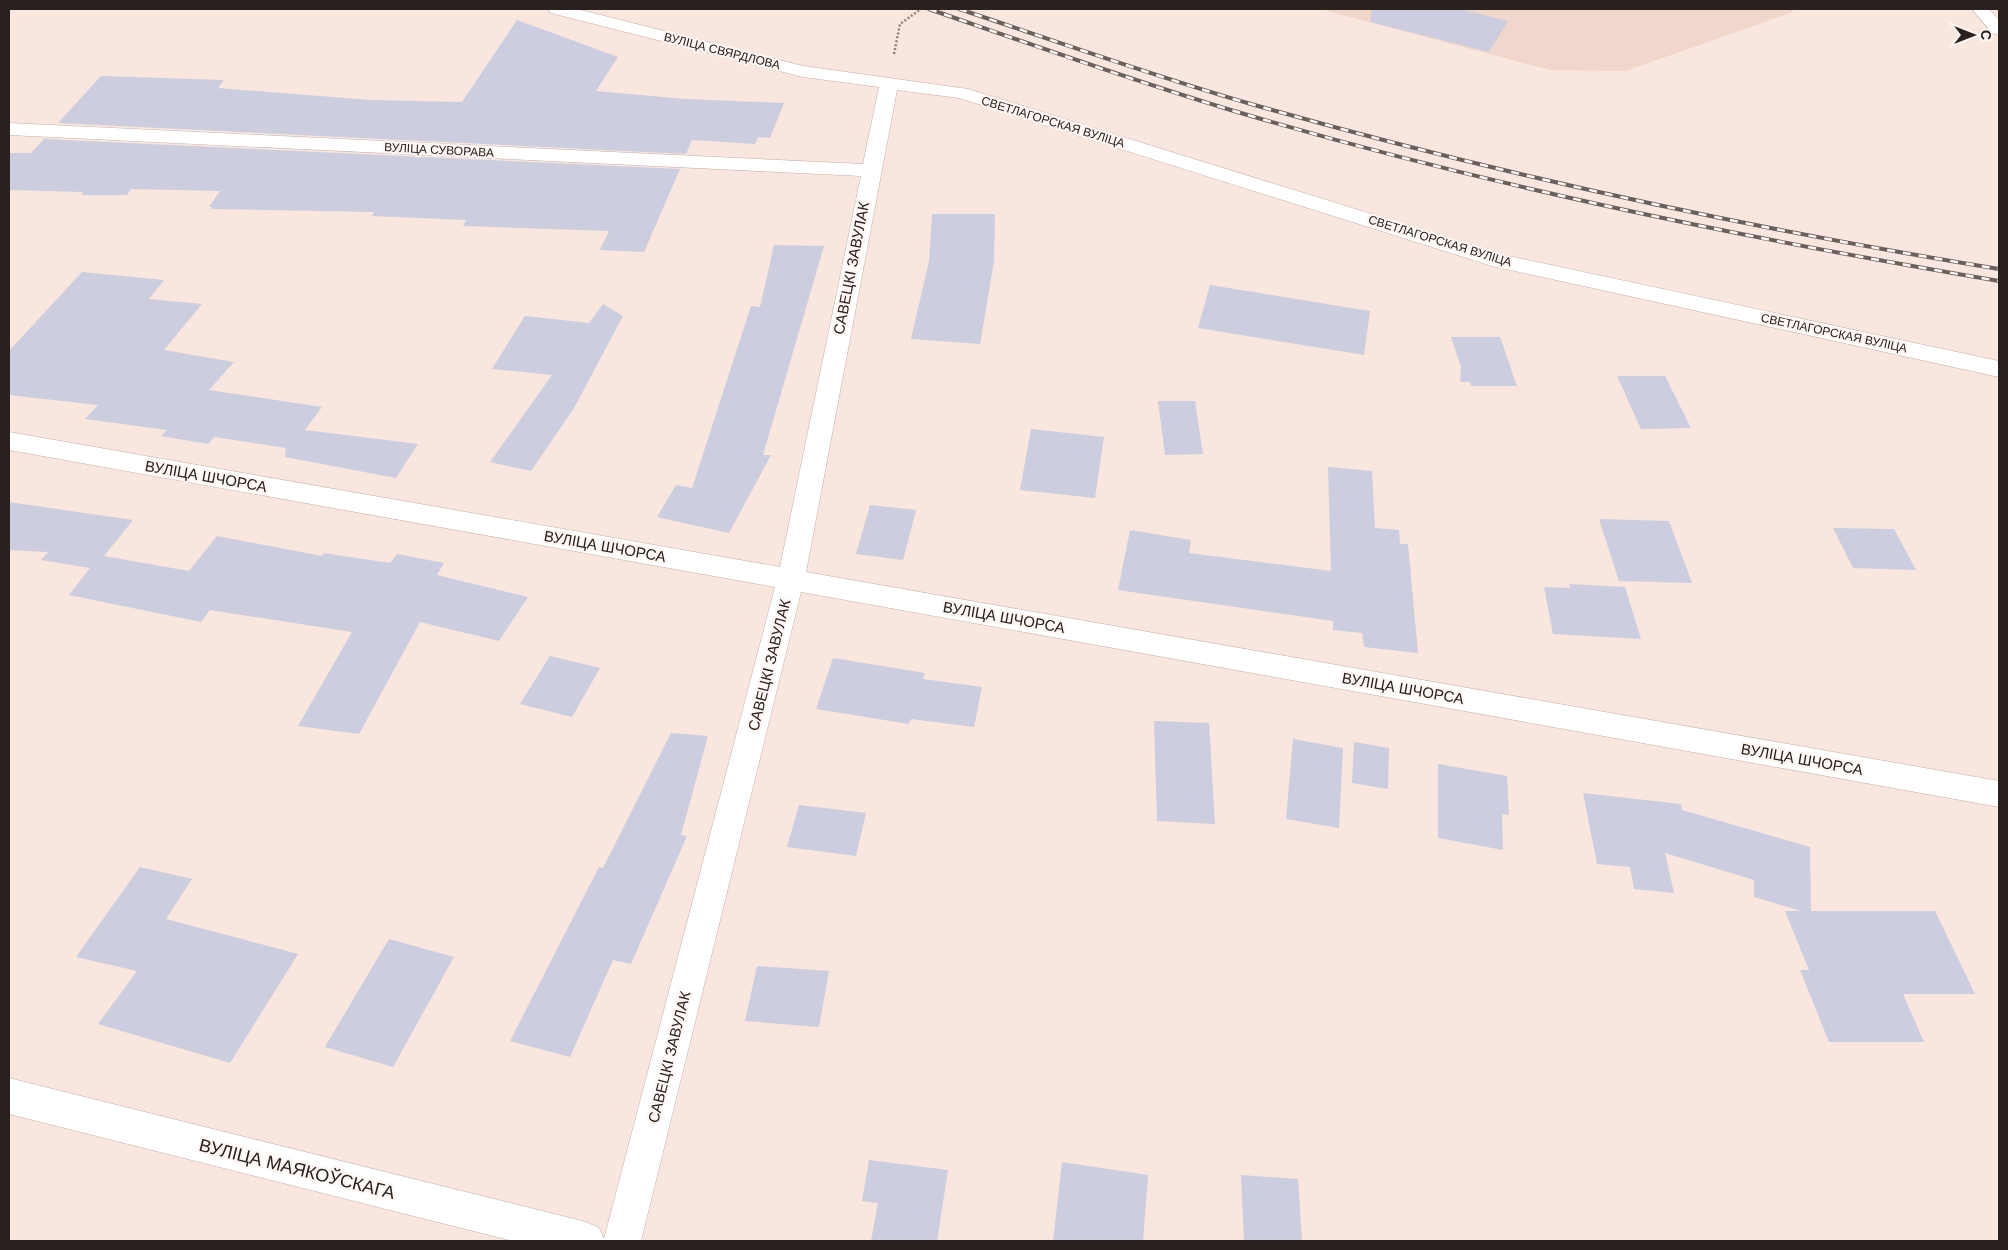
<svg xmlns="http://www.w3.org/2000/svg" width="2008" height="1250" viewBox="0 0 2008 1250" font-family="Arial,sans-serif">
	<rect width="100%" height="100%" fill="#f9e6de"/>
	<path fill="#f1d7cb" d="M1320,9h471l2,3 -167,59 -76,-1z"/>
	<g fill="#cccdde">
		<path d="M1372,9h88l48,12 -19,31 -119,-30z"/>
		<path d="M517,20l101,37 -22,34 89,8 99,4 -14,35 -12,-1 -3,7 -63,-4 -6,14 -628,-31 43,-47 123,4 -6,8 152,12 92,2z"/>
		<path d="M44,139l636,30 -36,83 -44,-2 9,-19 -146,-5 3,-6 -94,-4 2,-4 -163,-3 1,-2h-3l11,-16 -89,-2 -4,6h-46l2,-3 -74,-2v-37h22z"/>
		<path d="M932,214h63l-1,47 -14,83 -69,-5 18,-78z"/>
		<path d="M774,245l50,1 -61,209h8l-42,78 -72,-16 19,-32 16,3 59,-182 9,1z"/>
		<path d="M82,272l82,8 -15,19 53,5 -38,46 70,12 -25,28 113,17 -17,23 113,14 -22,34 -111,-21 1,-9 -72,-11 -6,7 -47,-8 6,-6 -82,-11 13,-14 -89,-10v-44z"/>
		<path d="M1210,285l160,26 -6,44 -166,-27z"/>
		<path d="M603,304l20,12 -49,92 -43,63 -41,-9 62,-87 -60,-6 33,-53 64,7z"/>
		<path d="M1451,337h49l17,49h-46l-1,-4h-10l1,-15z"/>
		<path d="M1617,376h48l26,52 -50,1z"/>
		<path d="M1158,401h37l8,53 -38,1z"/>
		<path d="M1031,429l73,8 -9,61 -75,-8z"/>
		<path d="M1328,467l44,4 3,57 24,2 1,14h8l10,109 -54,-6 -2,-14 -29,-3v-9l-215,-31 12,-60 61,10 -2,13 142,18z"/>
		<path d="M9,502l124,18 -29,36 85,15 28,-35 105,20 2,-3 66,10 7,-9 47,9 -7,12 91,22 -29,44 -79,-19 -61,112 -61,-8 54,-94 -142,-22 -9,12 -132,-27 21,-27 -49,-8 7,-8 -39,-2z"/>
		<path d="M870,505l46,5 -13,50 -47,-6z"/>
		<path d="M1599,519l70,2 23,62 -73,-2z"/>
		<path d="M1833,528l61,1 22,41 -63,-2z"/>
		<path d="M1569,584l56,3 16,52 -88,-5 -9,-47 26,1z"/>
		<path d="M550,656l50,12 -28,49 -52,-13z"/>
		<path d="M833,658l92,15 -2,6 59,8 -8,40 -63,-8 -2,5 -93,-15z"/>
		<path d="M1154,721l55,2 6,101 -58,-3z"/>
		<path d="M671,733l37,3 -27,99 6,1 -56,128 -18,-4 -43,97 -60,-16 89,-174 4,1z"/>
		<path d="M1293,739l50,9 -4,80 -53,-9z"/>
		<path d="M1354,742l35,6 -1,41 -36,-6z"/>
		<path d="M1438,764l69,12 2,39 -7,-1 1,36 -65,-12z"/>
		<path d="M1583,793l98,11 1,6 128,37 1,64h124l40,83h-72l21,48h-95l-29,-72h9l-24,-59h16l-47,-14v-17l-89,-27 9,40 -40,-4 -4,-22 -33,-3z"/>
		<path d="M799,805l67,8 -10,43 -69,-9z"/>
		<path d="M140,867l52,12 -26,40 132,35 -68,109 -132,-39 39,-53 -61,-14z"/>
		<path d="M389,939l65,18 -61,110 -68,-20z"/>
		<path d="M757,966l72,5 -10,56 -74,-6z"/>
		<path d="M869,1160l79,10 -11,71h-66l7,-38 -16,-2z"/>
		<path d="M1062,1162l86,13 -5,66h-90z"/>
		<path d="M1241,1175l57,4 4,62h-58z"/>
	</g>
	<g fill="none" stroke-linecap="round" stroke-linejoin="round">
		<g stroke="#c1b0a8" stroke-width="1">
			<g id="street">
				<path d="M548,9h29l226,57 165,23 536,166 495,106v16l-507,-111 -533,-168 -62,-8 -91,482 1193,209v26l-1198,-215 -160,649h-128l-504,-127v-36l577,144 13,6 5,11 171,-652 -766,-137v-18l771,135 81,-391 -852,-41v-12l854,41 16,-77 -76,-10 -252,-64z"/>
				<path d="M1972,9h17l10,11v15l-6,-1z"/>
			</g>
		</g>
		<path stroke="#90837d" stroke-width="2.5" stroke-dasharray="2 2" stroke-linecap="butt" d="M894,54l6,-30 21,-15"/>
		<use href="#street" fill="#fff" fill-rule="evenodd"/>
		<g stroke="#6a5f5b" stroke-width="4">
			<g id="rail">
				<path d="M929,9c98,34 196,69 295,99 254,76 514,129 775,173"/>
				<path d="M959,9c97,32 194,67 292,95 246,70 496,124 748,165"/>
			</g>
		</g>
		<use href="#rail" stroke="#fdf6f2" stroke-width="2.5" stroke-dasharray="8" stroke-linecap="butt"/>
	</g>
	<g text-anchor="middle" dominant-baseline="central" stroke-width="4.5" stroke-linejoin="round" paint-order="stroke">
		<g font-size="12" fill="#28211e" stroke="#fdf6f2">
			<text transform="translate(722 51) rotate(14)">ВУЛІЦА СВЯРДЛОВА</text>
			<text transform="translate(1053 122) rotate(17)">СВЕТЛАГОРСКАЯ ВУЛІЦА</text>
			<text transform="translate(439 150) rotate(3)">ВУЛІЦА СУВОРАВА</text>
			<text transform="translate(1440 241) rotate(17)">СВЕТЛАГОРСКАЯ ВУЛІЦА</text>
			<text transform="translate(1834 333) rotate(12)">СВЕТЛАГОРСКАЯ ВУЛІЦА</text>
		</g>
		<g font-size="15" fill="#28211e" stroke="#fdf6f2">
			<text transform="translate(851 268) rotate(-79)">САВЕЦКІ ЗАВУЛАК</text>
			<text transform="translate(206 476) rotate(10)">ВУЛІЦА ШЧОРСА</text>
			<text transform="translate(605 546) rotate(10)">ВУЛІЦА ШЧОРСА</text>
			<text transform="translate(1004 617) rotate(10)">ВУЛІЦА ШЧОРСА</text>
			<text transform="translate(769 665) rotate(-76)">САВЕЦКІ ЗАВУЛАК</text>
			<text transform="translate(1403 688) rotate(10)">ВУЛІЦА ШЧОРСА</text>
			<text transform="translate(1802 759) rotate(10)">ВУЛІЦА ШЧОРСА</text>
			<text transform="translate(669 1057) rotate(-76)">САВЕЦКІ ЗАВУЛАК</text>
		</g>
		<g font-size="18" fill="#28211e" stroke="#fdf6f2">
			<text transform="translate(297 1169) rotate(14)">ВУЛІЦА МАЯКОЎСКАГА</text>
		</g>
	</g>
	<rect width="2008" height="1250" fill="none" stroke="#28211e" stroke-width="20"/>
	<g transform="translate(1973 35) rotate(90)" stroke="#fdf6f2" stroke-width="4" paint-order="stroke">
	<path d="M0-4L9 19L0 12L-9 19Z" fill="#28211e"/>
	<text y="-8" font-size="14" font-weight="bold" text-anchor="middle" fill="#28211e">С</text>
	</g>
</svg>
